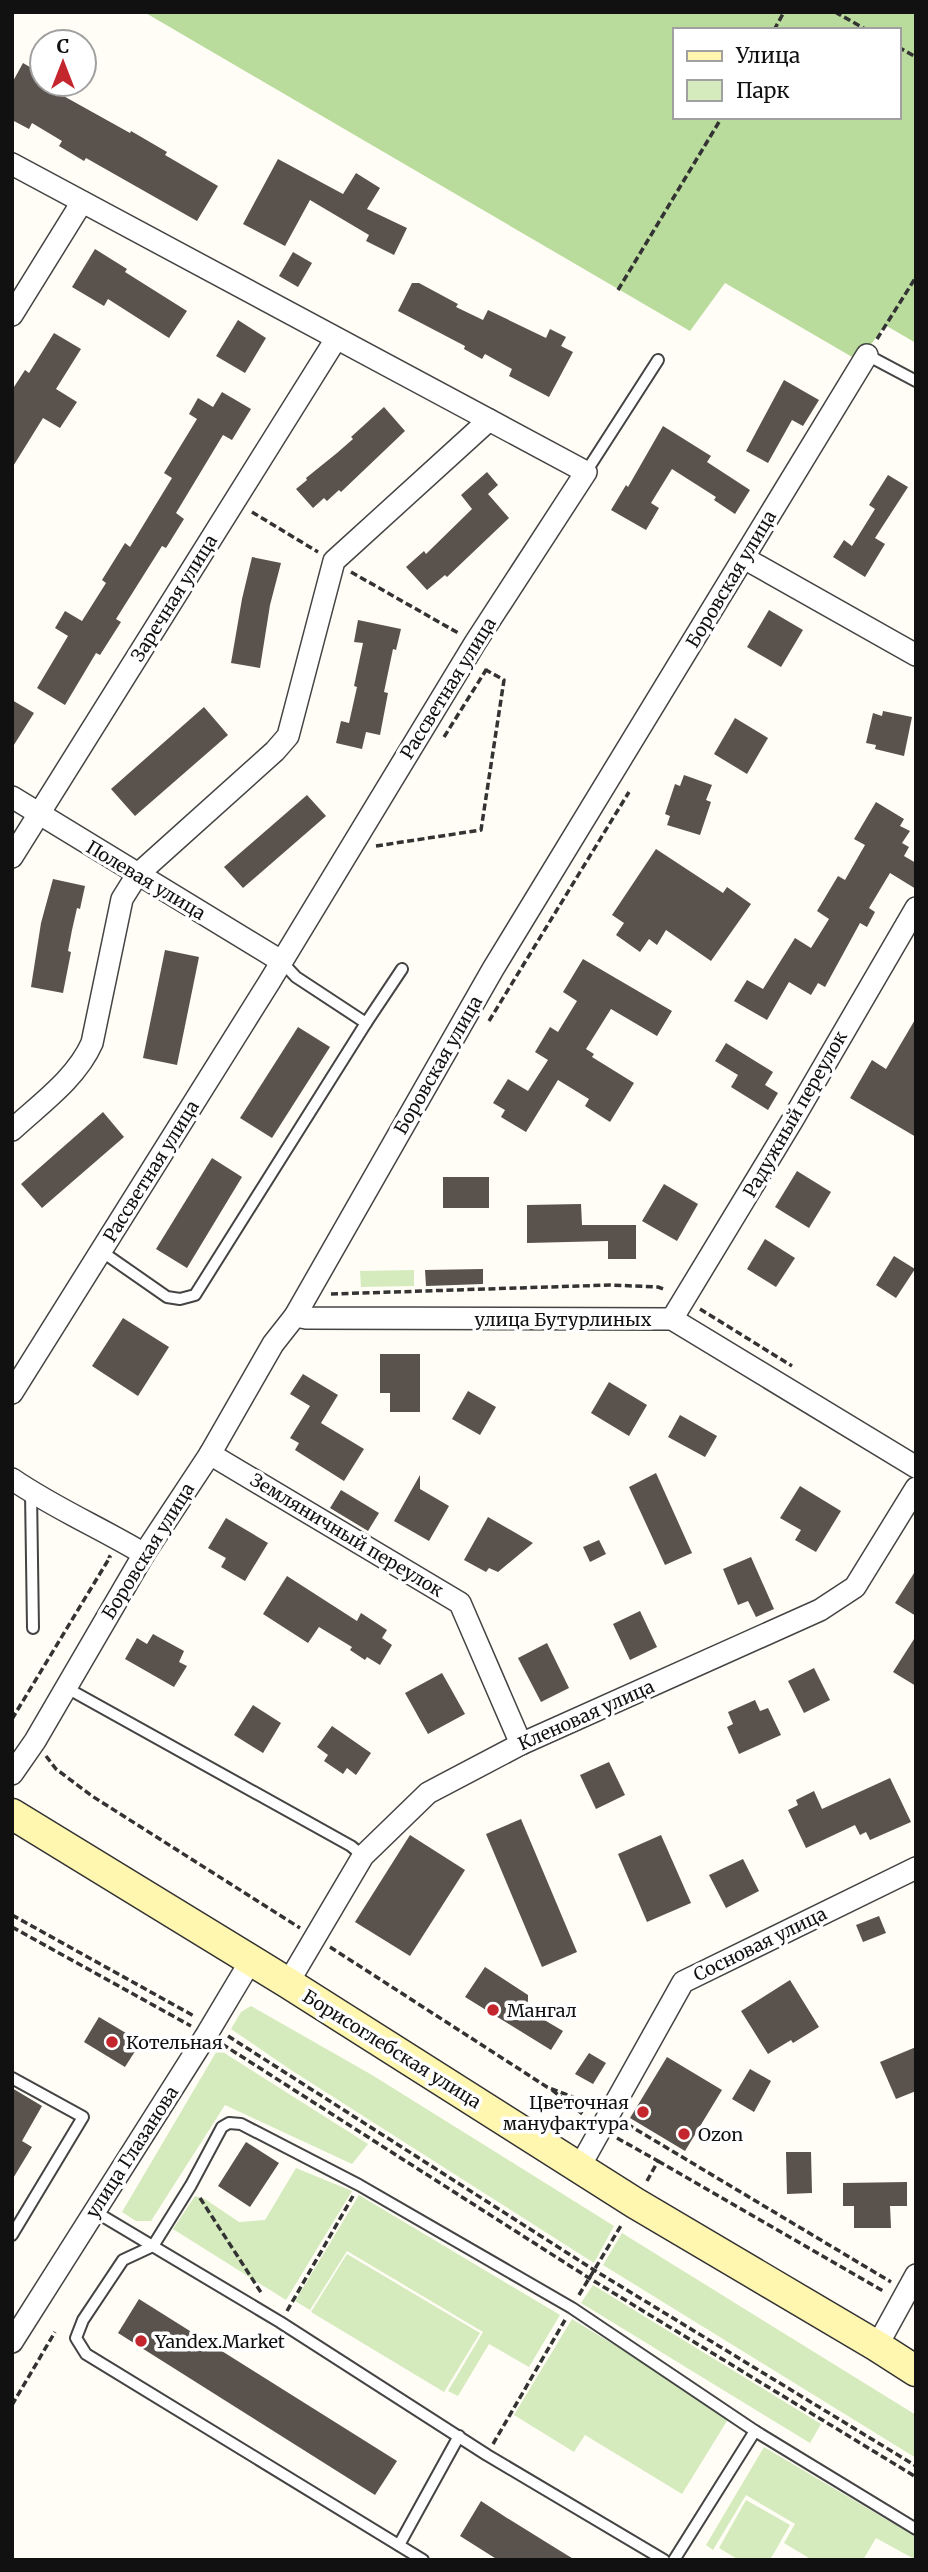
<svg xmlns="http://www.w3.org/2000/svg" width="928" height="2572" viewBox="0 0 928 2572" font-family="Merriweather,serif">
	<rect width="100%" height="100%" fill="#fffdf5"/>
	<g fill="#d5ebbd">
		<path d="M414,1270v16l-53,1 -1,-16z"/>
		<path d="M251,2006l121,69 242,151 -20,37 -303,-193 -60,-41 10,-17z"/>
		<path d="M218,2049l150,95 -16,20 -127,-59 -74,116h-15l-14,-9z"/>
		<path d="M296,2168l56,23 -66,109 -113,-71 22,-33 10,3 34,23 26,-2z"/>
		<path d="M359,2195l201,120 -31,52 -40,-23 -31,52 -10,-5 35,-59 -136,-81 -37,59 -15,-9z"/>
		<path d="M622,2233l294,182v43l-313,-193z"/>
		<path d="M347,2254l133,79 -36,59 -133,-80z"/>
		<path d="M593,2285l228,139 -11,19 -229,-140z"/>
		<path d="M572,2319l158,97 -48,78 -97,-59 -11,17 -60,-37z"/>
		<path d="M764,2447l152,90v23l-40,-22 -13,22h-51l-28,-17 11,-19 -49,-29 -33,55 -7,-5z"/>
		<path d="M746,2500l44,25 -20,35h-31l-20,-12z"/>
	</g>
	<path fill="#b9dc9c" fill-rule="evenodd" d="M144,12h772v331l-31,-18 -26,36 -134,-78 -35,48zM674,30h224v87h-224z"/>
	<g fill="#5a524d">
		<path d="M23,63l19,11v10l88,49 1,-2 36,21 -2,3 53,31 -21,35 -111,-63 -2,3 -25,-15 3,-5 -30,-18 -3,6 -17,-9v-37z"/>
		<path d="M278,159l65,35 13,-21 24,15 -13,21 40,19 -13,27 -28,-14 3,-6 -59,-35 -25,46 -42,-22z"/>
		<path d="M95,249l32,20 -2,3 62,39 -18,27 -61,-39 -4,7 -32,-19z"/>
		<path d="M293,252l19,11 -14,24 -19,-11z"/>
		<path d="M412,283h7l39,21 -2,3 27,13 5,-10 58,28 4,-9 16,8 -5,9 12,6 -24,45 -40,-21 3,-7 -27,-15 -3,5 -18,-10 1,-3 -67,-35z"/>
		<path d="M238,320l28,18 -21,35 -29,-17z"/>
		<path d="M54,333l27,16 -25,40 21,13 -17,26 -17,-10 -31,50v-78l13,-20 4,3z"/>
		<path d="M784,380l35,20 -16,26 -11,-6 -24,43 -22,-12z"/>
		<path d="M222,392l29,17 -19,31 -9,-5 -47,78 8,6 -18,29 -4,-2 -46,73 5,3 -21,33 -4,-2 -31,52 -28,-17 31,-52 -13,-8 10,-17 17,10 24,-38 -4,-3 23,-37 5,4 42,-69 -8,-5 33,-54 -8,-5 9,-16 15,9z"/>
		<path d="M384,407l21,24 -64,61 -2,-2 -12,11 -3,-3 -11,10 -17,-19 11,-9 -1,-2 31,-25 16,-14 -2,-2z"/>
		<path d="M663,426l48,30 -4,6 43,28 -15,24 -21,-14 2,-3 -44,-28 -21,34 8,5 -13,22 -35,-20 15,-25 2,2z"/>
		<path d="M487,472l11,13 -10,9 21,24 -62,59 -2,-2 -18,15 -21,-23 18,-16 2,3 46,-45 -11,-14z"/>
		<path d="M888,475l20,12 -33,51 10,6 -20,33 -32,-20 11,-17 8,6 23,-37 -6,-4z"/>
		<path d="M252,557l29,6 -11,42 -10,63 -29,-5 11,-64z"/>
		<path d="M769,610l34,20 -22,37 -34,-20z"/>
		<path d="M358,620l43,9 -5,21 -3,-1 -9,43 4,1 -8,42 -14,-3 -4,17 -26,-6 5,-22 8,2 8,-36 -3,-1 9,-43 -9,-1z"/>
		<path d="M12,700l22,13 -22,35z"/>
		<path d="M204,707l24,28 -93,81 -24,-27z"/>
		<path d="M883,711l29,6 -8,39 -29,-7 1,-4 -10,-2 7,-30 9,3z"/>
		<path d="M735,718l33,20 -21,36 -33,-20z"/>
		<path d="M684,775l28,10 -6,15 5,2 -11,33 -33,-10 3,-9 -5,-2 10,-30 5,2z"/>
		<path d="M307,795l19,21 -83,72 -19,-21z"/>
		<path d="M876,802l28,17 -4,7 10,5 -8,12 7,4 -5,9 12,7v26l-26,-16 -21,35 6,4 -8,15 -7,-4 -35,64 -7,-4 -7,12 -22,-13 -22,38 -33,-19 13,-21 16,9 32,-51 16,10 18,-29 -12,-8 21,-35 7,4 20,-35 -11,-6z"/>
		<path d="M656,849l67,44 4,-6 24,17 -40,57 -45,-31 -9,15 -8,-6 -9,13 -24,-17 8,-12 -12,-8z"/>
		<path d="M53,879l32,7 -5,23 -3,-1 -5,22 -4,21 3,1 -8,41 -32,-6 10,-64z"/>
		<path d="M165,950l34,7 -22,108 -34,-7z"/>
		<path d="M583,959l89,52 -15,25 -46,-27 -25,40 8,5 -2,3 42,26 -24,39 -25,-16 4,-7 -31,-19 -32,52 -25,-15 4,-7 -12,-7 15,-24 20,12 20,-31 -13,-8 15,-25 8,5 19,-31 -14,-9z"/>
		<path d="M916,1018v119l-66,-39 22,-38 14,9z"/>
		<path d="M298,1027l32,20 -58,91 -32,-20z"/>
		<path d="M726,1043l47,29 -8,13 13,8 -10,17 -37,-23 7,-12 -23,-14z"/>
		<path d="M103,1112l21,25 -82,71 -21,-24z"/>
		<path d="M212,1158l30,19 -55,91 -31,-19z"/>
		<path d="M797,1171l34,21 -22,36 -34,-21z"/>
		<rect x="443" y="1177" width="46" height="31"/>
		<path d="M664,1184l34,20 -21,37 -35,-20z"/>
		<path d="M581,1204l1,21h54v34h-28v-18l-81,2v-38z"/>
		<path d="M765,1239l30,19 -19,29 -29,-18z"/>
		<path d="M894,1256l21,13 -19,29 -20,-13z"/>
		<path d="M483,1269v15l-57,2 -1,-16z"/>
		<path d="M123,1318l46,29 -31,49 -46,-30z"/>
		<path d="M380,1354h40v58h-30v-19h-10z"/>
		<path d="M303,1374l35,21 -17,28 43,26 -20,32 -49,-31 4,-7 -9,-5 20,-32 -20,-12z"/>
		<path d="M609,1382l38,23 -18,31 -38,-23z"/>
		<path d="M468,1391l28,16 -16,28 -28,-16z"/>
		<path d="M680,1415l37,21 -12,21 -37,-20z"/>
		<path d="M656,1473l36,80 -27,12 -36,-78z"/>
		<path d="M420,1475v14l29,17 -20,35 -35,-20z"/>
		<path d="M800,1486l41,25 -25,41 -21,-12 6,-10 -21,-12z"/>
		<path d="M341,1490l38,23 -11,18 -38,-23z"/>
		<path d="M488,1517l45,26 -35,29 -9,-4 -3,4 -22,-12z"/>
		<path d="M226,1518l42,25 -23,38 -24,-14 5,-9 -18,-10z"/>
		<path d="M599,1540l7,14 -16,8 -7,-15z"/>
		<path d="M751,1557l23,52 -18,8 -8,-16 -10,4 -15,-36z"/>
		<path d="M916,1570v46l-21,-13z"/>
		<path d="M287,1576l70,45 4,-8 26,17 -5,8 10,7 -12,20 -13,-8 -2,3 -15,-10 2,-3 -33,-20 -11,16 -45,-29z"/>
		<path d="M640,1611l17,36 -27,13 -17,-36z"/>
		<path d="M153,1634l31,17 -5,11 8,4 -13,21 -49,-28 12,-21 10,6z"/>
		<path d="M916,1636v50l-23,-14z"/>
		<path d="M547,1643l22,45 -28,14 -23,-44z"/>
		<path d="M814,1668l16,32 -26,13 -16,-32z"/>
		<path d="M442,1673l23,41 -37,20 -23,-41z"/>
		<path d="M755,1700l5,11 8,-3 13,27 -42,19 -12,-27 6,-3 -5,-12z"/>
		<path d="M253,1705l28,18 -18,30 -29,-18z"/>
		<path d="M332,1726l39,27 -15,22 -9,-7 -4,6 -19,-13 4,-6 -11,-8z"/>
		<path d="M609,1762l16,33 -29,14 -16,-34z"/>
		<path d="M890,1778l21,44 -41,18 -4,-8 -6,3 -5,-10 -49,23 -18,-38 10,-5 -2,-5 18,-9 8,18z"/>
		<path d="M521,1819l56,133 -35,15 -56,-133z"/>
		<path d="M410,1835l55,35 -55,86 -55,-34z"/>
		<path d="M661,1835l30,68 -44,19 -29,-68z"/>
		<path d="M743,1859l16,32 -33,17 -17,-33z"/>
		<path d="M879,1916l7,17 -23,9 -7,-17z"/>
		<path d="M485,1967l43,28v6l-4,7 39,23 -12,19 -86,-53z"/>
		<path d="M790,1980l29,47 -26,16 -2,-3 -23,14 -27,-43z"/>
		<path d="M99,2017l42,25 -16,25 -41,-25z"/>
		<path d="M916,2047v44l-20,8 -16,-37z"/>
		<path d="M589,2053l17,10 -13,21 -18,-10z"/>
		<path d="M667,2057l55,33 -37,61 -55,-33z"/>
		<path d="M750,2069l21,12 -17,31 -22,-13z"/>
		<path d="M12,2088l30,18 -20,35 10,6 -20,33z"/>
		<path d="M246,2142l33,21 -29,44 -32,-21z"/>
		<path d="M786,2152h25l1,41 -25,1z"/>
		<path d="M907,2182v24h-17l1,22h-37v-22h-11v-23z"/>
		<path d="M139,2299l258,162 -22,34 -257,-162z"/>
		<path d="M481,2501l26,17 68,42h-77l-38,-24z"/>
	</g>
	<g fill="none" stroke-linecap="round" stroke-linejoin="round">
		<g stroke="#444" stroke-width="14">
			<g id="lane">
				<path d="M867,355l49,26"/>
				<path d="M586,472l72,-112"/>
				<path d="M366,1023l36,-54"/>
				<path d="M101,1251l66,46 13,2 15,-4 171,-272 -70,-46 -15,-16"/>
				<path d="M31,1492l2,136"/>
				<path d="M65,1687l286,159 12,10"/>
				<path d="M12,2078l71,39 -71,118"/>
				<path d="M94,2211l186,111 207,133 177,105"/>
				<path d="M399,2545l60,-109"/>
				<path d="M423,2560l-337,-206 -10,-16 7,-18 40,-60 30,-14 38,-61 31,-58 7,-4 12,1 118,61 213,123 183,123 161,98"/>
				<path d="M674,2560l81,-129"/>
			</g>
		</g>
		<g stroke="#444" stroke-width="24">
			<g id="street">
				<path d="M12,164l574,308 -111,171 -205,338 -258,412"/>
				<path d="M12,315l70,-113"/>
				<path d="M744,558l172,97"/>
				<path d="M12,797l269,164"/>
				<path d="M12,857l324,-518"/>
				<path d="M12,1130c28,-26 64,-51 80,-87l30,-144 15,-24 138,-124 13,-15 46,-175 155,-141"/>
				<path d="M295,1316l11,2 366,1 244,148"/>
				<path d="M672,1319l120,-198 124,-213"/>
				<path d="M210,1454l250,149 61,141"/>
				<path d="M12,1479c42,29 89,49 132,75"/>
				<path d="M12,1774l23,-33 109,-187 66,-100 63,-110 22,-28 198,-347 374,-614"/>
				<path d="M288,1983l75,-127 65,-63 93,-49 299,-134 35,-23 61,-99"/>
				<path d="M579,2168l104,-186 233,-114"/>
				<path d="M12,2342l195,-308 43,-72"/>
				<path d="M877,2346l39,-71"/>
			</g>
		</g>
		<g stroke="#333" stroke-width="33">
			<path id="secondary" d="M12,1814l276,169 347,220 242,143 39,25"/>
		</g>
		<g stroke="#333" stroke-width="3.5" stroke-dasharray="7 3.5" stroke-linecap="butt">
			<path d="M835,12l32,18"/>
			<path d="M774,30l10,-18"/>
			<path d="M898,47l18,10"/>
			<path d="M618,290l104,-173"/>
			<path d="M877,339l39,-62"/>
			<path d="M252,512l66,40"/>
			<path d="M351,572l109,62"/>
			<path d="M444,737l42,-67v-4"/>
			<path d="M376,846l105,-16 23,-150 -18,-10"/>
			<path d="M489,1021l140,-229"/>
			<path d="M331,1294l279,-9 48,2 8,3"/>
			<path d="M700,1309l92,57"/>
			<path d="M12,1719l98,-162 -2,-1"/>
			<path d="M46,1756l10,13 36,27 208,132"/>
			<path d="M12,1915l182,101"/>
			<path d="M12,1927l179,99"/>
			<path d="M330,1947l217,140 46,18"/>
			<path d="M228,2036l366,234 322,196"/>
			<path d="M222,2044l367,234 327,199"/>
			<path d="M552,2090l33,26"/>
			<path d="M627,2124l264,158"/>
			<path d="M617,2138l41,23 -11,20"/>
			<path d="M658,2161l225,130"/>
			<path d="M200,2198l62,96"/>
			<path d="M579,2295l43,-71"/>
			<path d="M287,2311l66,-115"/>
			<path d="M12,2405l43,-73"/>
			<path d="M493,2444l72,-124"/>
		</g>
		<use href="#lane" stroke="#fff" stroke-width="10"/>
		<use href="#street" stroke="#fff" stroke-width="21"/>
		<use href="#secondary" stroke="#fff6b0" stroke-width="30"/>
	</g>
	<g fill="#c4262e" stroke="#fff" stroke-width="2.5">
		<circle cx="493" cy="2010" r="7"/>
		<circle cx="112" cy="2042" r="7"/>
		<circle cx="643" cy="2112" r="7"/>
		<circle cx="684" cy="2134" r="7"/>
		<circle cx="141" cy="2341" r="7"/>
	</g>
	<g text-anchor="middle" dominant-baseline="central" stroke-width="7" stroke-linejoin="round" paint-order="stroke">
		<g font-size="18" fill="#111" stroke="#fff">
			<text transform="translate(731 579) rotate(-59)">Боровская улица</text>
			<text transform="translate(174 598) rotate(-58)">Заречная улица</text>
			<text transform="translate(448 688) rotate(-58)">Рассветная улица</text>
			<text transform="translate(146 880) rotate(31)">Полевая улица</text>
			<text transform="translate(438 1065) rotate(-60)">Боровская улица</text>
			<text transform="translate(795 1114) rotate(-60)">Радужный переулок</text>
			<text transform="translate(151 1171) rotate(-58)">Рассветная улица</text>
			<text x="563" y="1319">улица Бутурлиных</text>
			<text transform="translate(347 1535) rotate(31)">Земляничный переулок</text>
			<text transform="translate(148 1551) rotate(-58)">Боровская улица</text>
			<text transform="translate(586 1715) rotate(-24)">Кленовая улица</text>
			<text transform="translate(760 1944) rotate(-26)">Сосновая улица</text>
			<text transform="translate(392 2049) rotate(32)">Борисоглебская улица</text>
			<text transform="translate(132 2152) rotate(-57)">улица Глазанова</text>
		</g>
		<g font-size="18" fill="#111" stroke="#fff" text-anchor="start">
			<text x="507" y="2010">Мангал</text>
			<text x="126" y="2042">Котельная</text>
			<text x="629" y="2102" text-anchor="end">Цветочная<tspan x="629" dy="21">мануфактура</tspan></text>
			<text x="698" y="2134">Ozon</text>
			<text x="155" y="2341">Yandex.Market</text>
		</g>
	</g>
	<rect width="928" height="2572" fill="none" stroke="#111111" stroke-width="28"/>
	<rect x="673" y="28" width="228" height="91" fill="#ffffff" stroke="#a0a0a0" stroke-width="2"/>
	<rect x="687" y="51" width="35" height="10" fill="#fff6b0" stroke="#a0a0a0" stroke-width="2"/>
	<text x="736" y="63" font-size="21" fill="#111111">Улица</text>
	<rect x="687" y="80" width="35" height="21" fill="#d5ebbd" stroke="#a0a0a0" stroke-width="2"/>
	<text x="736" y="98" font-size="21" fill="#111111">Парк</text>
	<g transform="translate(63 63)"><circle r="33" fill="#ffffff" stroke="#a0a0a0" stroke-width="2"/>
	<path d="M0-5L12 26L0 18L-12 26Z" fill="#c4262e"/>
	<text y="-10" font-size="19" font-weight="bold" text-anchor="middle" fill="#111111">С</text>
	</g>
</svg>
